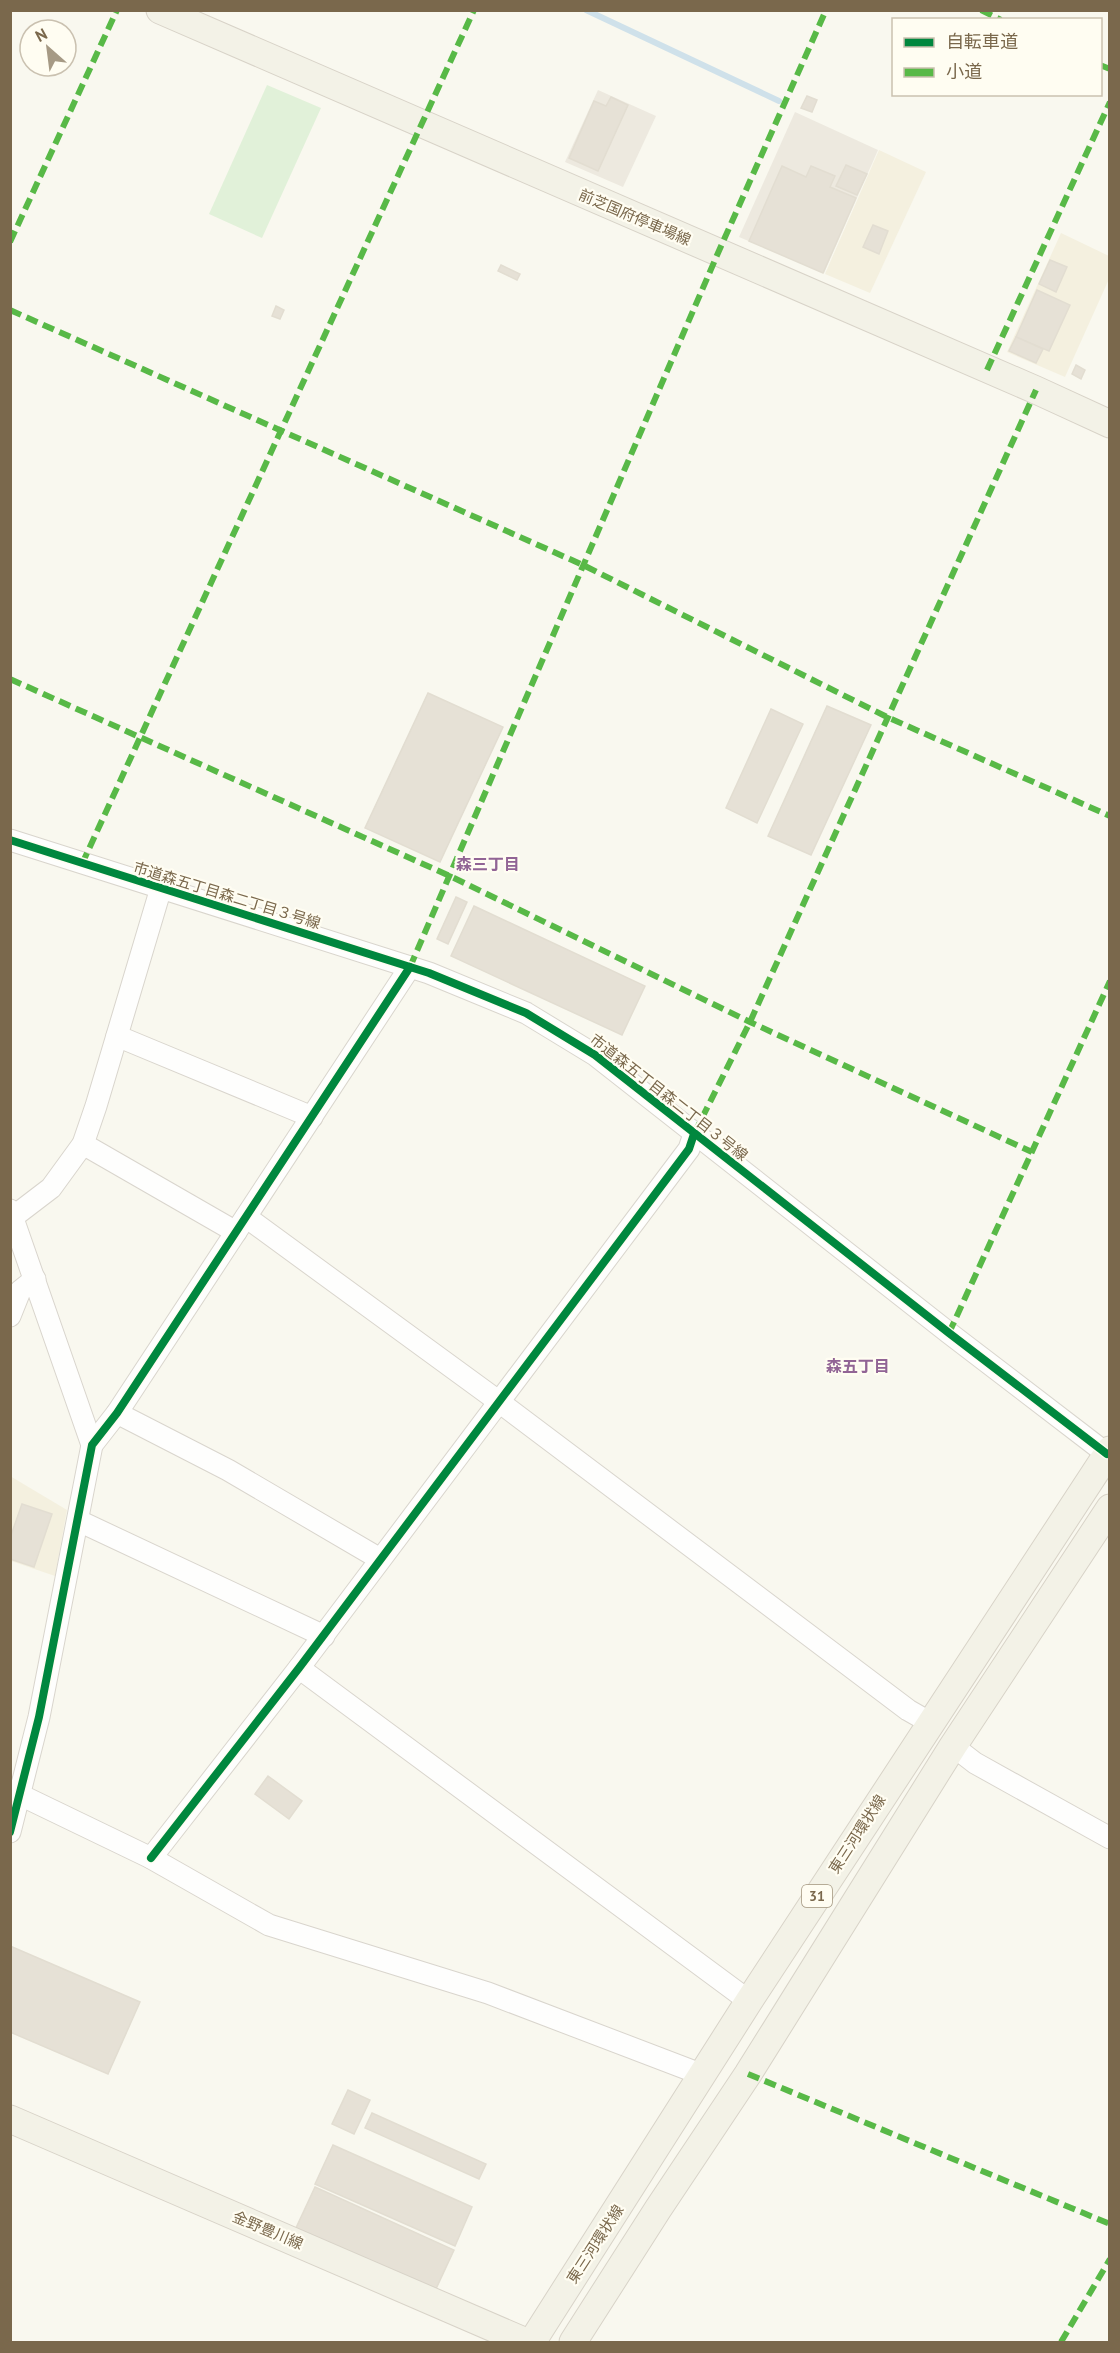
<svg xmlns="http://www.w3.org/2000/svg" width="1120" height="2353" viewBox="0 0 1120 2353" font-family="'PT Sans','Noto Sans JP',sans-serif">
	<rect width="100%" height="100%" fill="#f9f8ef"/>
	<g fill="#f4f0df">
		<path d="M879,150l47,22 -56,121 -45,-19z"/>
		<path d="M1061,233l48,23v23l-44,98 -58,-25z"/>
		<path d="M10,1476l57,34 -12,66 -44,-15z"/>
	</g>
	<g fill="#ede9df">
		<path d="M598,90l58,26 -33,71 -58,-25z"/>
		<path d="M795,112l83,38 -54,123 -85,-36z"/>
	</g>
	<path fill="#e1f1d9" d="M267,85l54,23 -59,130 -53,-24z"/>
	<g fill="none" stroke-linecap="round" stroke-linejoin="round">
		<path stroke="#cfe1ea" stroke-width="6" d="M586,10l193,91"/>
	</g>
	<g fill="#e6e1d6" stroke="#e2ddd1" stroke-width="1.5">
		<path d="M807,96l10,4 -5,12 -11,-4z"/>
		<path d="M611,97l17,8 -30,66 -29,-13 25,-57 12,5z"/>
		<path d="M846,165l21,9 -10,21 -21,-9z"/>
		<path d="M782,166l24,11 5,-11 24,10 -5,11 26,11 -33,75 -74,-32z"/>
		<path d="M873,225l15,6 -9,23 -16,-7z"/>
		<path d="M1050,260l17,7 -11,25 -17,-8z"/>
		<path d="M501,265l19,9 -3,6 -19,-9z"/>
		<path d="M1037,290l33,15 -21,46 -33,-14z"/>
		<path d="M276,306l8,4 -4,9 -8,-3z"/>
		<path d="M1016,337l27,12 -7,14 -27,-12z"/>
		<path d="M1076,365l9,5 -4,9 -9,-5z"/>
		<path d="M428,693l75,34 -63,135 -75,-34z"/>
		<path d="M827,706l44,19 -60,130 -43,-19z"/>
		<path d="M771,709l32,15 -46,99 -31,-15z"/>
		<path d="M456,897l11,5 -19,42 -11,-5z"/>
		<path d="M474,906l171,80 -23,49 -171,-79z"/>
		<path d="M22,1504l30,10 -18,53 -24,-8v-21z"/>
		<path d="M268,1776l34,25 -13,18 -34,-25z"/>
		<path d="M10,1946l130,56 -32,72 -98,-42z"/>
		<path d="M348,2090l22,10 -16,34 -22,-10z"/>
		<path d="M372,2113l114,51 -7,15 -114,-51z"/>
		<path d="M333,2145l139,62 -17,39 -140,-62z"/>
		<path d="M315,2187l139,63 -19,41 -139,-63z"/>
	</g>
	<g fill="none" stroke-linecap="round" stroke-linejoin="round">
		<g stroke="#d9d5cd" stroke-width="23">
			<g id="minor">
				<path d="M10,840l419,133 97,40 69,42 354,278 158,121"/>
				<path d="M117,1036l195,81"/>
				<path d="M83,1144l153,88"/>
				<path d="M10,1210l82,235"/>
				<path d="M13,1217l38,-29 32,-44 13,-38 65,-218"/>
				<path d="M246,1217l252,184 410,309 21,12"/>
				<path d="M10,1316l10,-25 15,-12"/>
				<path d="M117,1413l111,57 152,89"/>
				<path d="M79,1521l245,115"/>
				<path d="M299,1668l450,333"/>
				<path d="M953,1746l22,17 135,75"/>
				<path d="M10,1790l141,68 118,67 219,68 215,82"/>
				<path d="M10,1832l29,-115 53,-272 25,-32 293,-446"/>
				<path d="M151,1858l148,-190 390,-519 5,-15"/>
			</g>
		</g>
		<g stroke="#d8d3c8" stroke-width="29">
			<g id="major">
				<path d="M160,10l876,380 74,34"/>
				<path d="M10,2119l516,223"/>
				<path d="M532,2342l217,-341 361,-551"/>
				<path d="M573,2342l85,-133 90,-135 205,-328 157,-238"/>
			</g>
		</g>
		<use href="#minor" stroke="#fefefd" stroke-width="21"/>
		<use href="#major" stroke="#f3f2e7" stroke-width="27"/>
		<g stroke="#58b947" stroke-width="6" stroke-dasharray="12 6" stroke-linecap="butt">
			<path d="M981,10l20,10"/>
			<path d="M1100,65l10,4"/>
			<path d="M10,242l107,-232"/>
			<path d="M10,310l573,255 304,152 223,99"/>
			<path d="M987,370l123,-268"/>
			<path d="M10,679l440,197 300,146 282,130"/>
			<path d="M82,864l392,-854"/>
			<path d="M410,967l308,-714 108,-243"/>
			<path d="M694,1134l56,-112 286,-632"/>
			<path d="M949,1333l161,-352"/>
			<path d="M748,2074l362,150"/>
			<path d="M1061,2342l49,-83"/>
		</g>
		<g stroke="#fffdf2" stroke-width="11">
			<g id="cycleway">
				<path d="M10,840l419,133 97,40 69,42 354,278 158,121"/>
				<path d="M10,1832l29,-115 53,-272 25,-32 293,-446"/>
				<path d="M151,1858l148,-190 390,-519 5,-15"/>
			</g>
		</g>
		<use href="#cycleway" stroke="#00873e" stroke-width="8"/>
	</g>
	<g text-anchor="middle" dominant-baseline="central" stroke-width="4.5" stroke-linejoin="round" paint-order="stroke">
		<rect fill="#fffdf2" stroke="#a2957e" stroke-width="1.5" x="802" y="1885" width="30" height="22" rx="4.5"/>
		<g font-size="14" font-weight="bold" fill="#7a684c">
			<text x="817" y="1896">31</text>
		</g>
		<g font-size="15" fill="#7a684c" stroke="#fffdf2">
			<text transform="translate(635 217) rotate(23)">前芝国府停車場線</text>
			<text transform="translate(227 895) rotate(17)">市道森五丁目森二丁目３号線</text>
			<text transform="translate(669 1097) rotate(38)">市道森五丁目森二丁目３号線</text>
			<text transform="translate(857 1834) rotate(-57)">東三河環状線</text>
			<text transform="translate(268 2230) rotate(23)">金野豊川線</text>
			<text transform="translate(595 2244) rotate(-57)">東三河環状線</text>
		</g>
		<g font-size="16" font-weight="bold" fill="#916495" stroke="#fffdf2">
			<text x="488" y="864">森三丁目</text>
			<text x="858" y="1366">森五丁目</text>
		</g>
	</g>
	<rect width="1120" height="2353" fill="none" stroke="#7a684c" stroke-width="24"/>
	<rect x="892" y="18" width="210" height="78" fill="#fffdf2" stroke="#cac1b0" stroke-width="1.5"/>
	<rect x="904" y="38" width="30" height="9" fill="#00873e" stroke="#cac1b0" stroke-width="1.5"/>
	<text x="946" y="48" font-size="18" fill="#7a684c">自転車道</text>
	<rect x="904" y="68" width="30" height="9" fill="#58b947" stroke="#cac1b0" stroke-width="1.5"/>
	<text x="946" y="78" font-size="18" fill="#7a684c">小道</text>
	<g transform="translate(48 48) rotate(332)"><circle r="28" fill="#fffdf2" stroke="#cac1b0" stroke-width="1.5"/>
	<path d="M0-4.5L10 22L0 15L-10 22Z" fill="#a69a85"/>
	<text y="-9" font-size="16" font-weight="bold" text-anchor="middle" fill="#7a684c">N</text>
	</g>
</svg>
